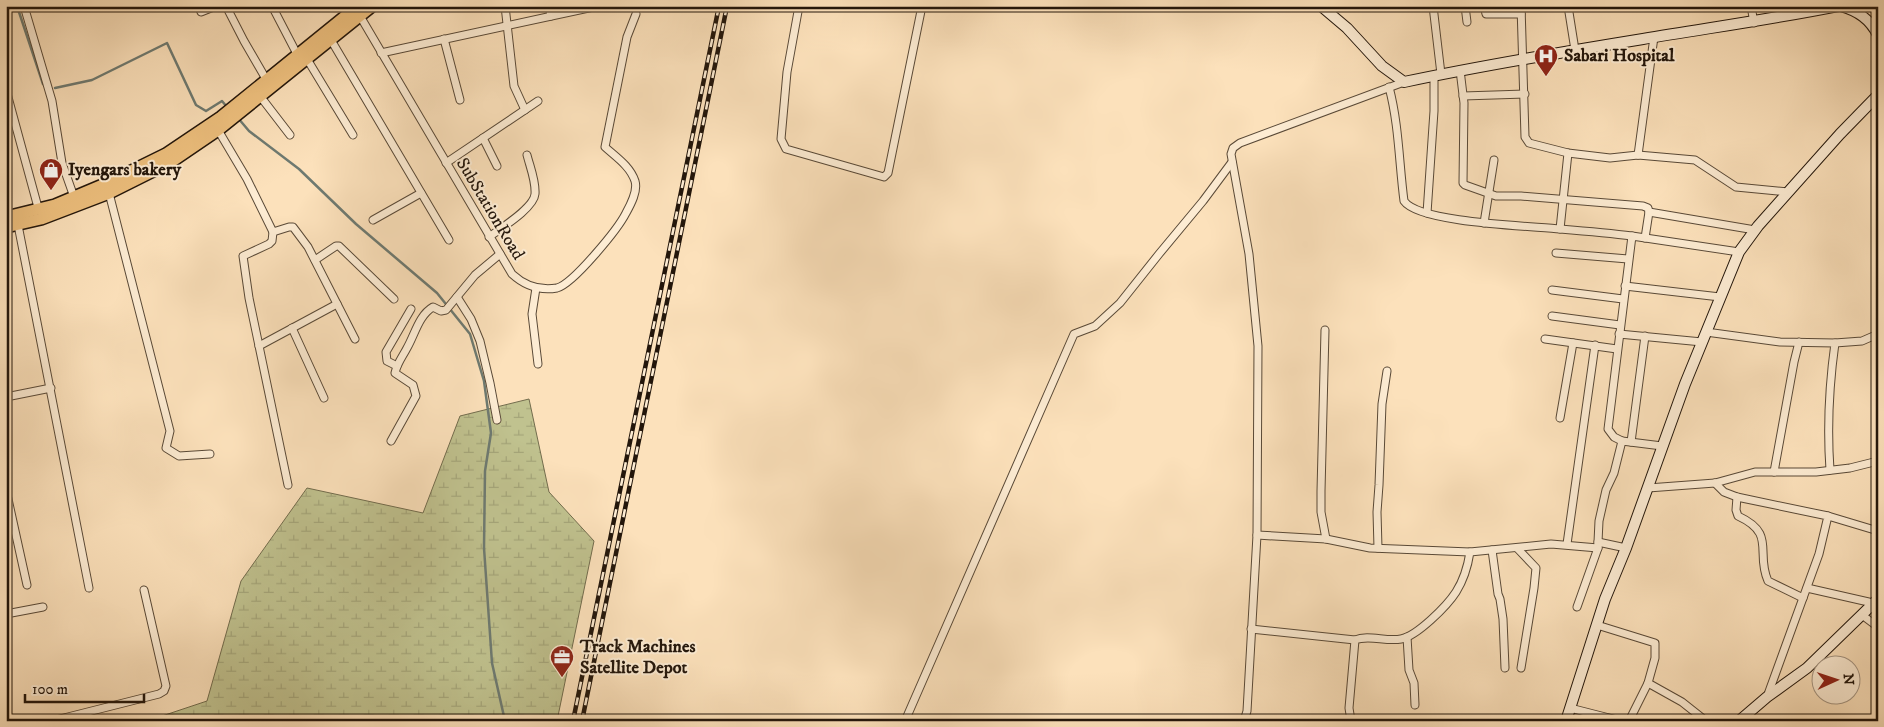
<svg xmlns="http://www.w3.org/2000/svg" width="1884" height="727" viewBox="0 0 1884 727" font-family="'IM FELL DW Pica',serif">
	<defs>
		<pattern id="wetland-marsh" width="20" height="14" patternUnits="userSpaceOnUse" patternTransform="scale(1.25)"><rect width="20" height="14" fill="#c0c28f"/><path d="M1 5h8M5 5V1M11 12h8M15 12V8" fill="none" stroke="#a5a67a"/></pattern>
	</defs>
	<rect width="100%" height="100%" fill="#fce1bb"/>
	<filter id="stains"><feTurbulence type="fractalNoise" baseFrequency=".004" numOctaves="4"/><feColorMatrix values="0 0 0 0 .2 0 0 0 0 .09 0 0 0 0 .02 0 0 0 .5 -.17"/></filter>
	<radialGradient id="worn" r=".72"><stop offset=".6" stop-color="#630" stop-opacity="0"/><stop offset="1" stop-color="#630" stop-opacity=".3"/></radialGradient>
	<path fill="url(#wetland-marsh)" stroke="#726c4d" d="M529,399l20,93 45,49 -37,180h-410l60,-20 34,-120 66,-93 116,25 37,-97z"/>
	<g fill="none" stroke-linecap="round" stroke-linejoin="round">
		<g stroke="#6e7a71" stroke-width="2.5">
			<path d="M17,6l26,78"/>
			<path d="M55,88l37,-8 75,-37 29,62 10,6 16,-10 5,6"/>
			<path d="M238,118l11,13 50,38 57,55 81,69 33,41 14,47 7,52 -6,38 -1,77 8,115 13,58"/>
		</g>
		<g stroke="#594937" stroke-width="9">
			<g id="street">
				<path d="M24,6l28,95 10,62 12,34"/>
				<path d="M199,6l2,6 15,-6"/>
				<path d="M226,6l18,35 22,38"/>
				<path d="M272,6l25,48"/>
				<path d="M505,6l9,80 11,24"/>
				<path d="M549,6l2,10"/>
				<path d="M799,6l-12,66 -6,67 5,10 98,28 4,-4 34,-167"/>
				<path d="M1433,6l8,68"/>
				<path d="M1465,6l2,16"/>
				<path d="M1484,6l2,8h35"/>
				<path d="M1521,6l4,131 4,6 39,10 42,5 28,-3 57,5 41,27 52,5"/>
				<path d="M1568,6l7,44"/>
				<path d="M1751,6l3,17"/>
				<path d="M360,16l152,258c13,12 27,17 45,14 16,-4 61,-59 69,-75 5,-9 12,-22 9,-32 -5,-15 -19,-24 -30,-34l22,-110 9,-23"/>
				<path d="M444,39l16,61"/>
				<path d="M331,40l118,200"/>
				<path d="M381,53l217,-47"/>
				<path d="M307,59l46,76"/>
				<path d="M1460,70l4,33 -1,80 2,2 31,11h25l122,10 5,2 1,4 -4,26"/>
				<path d="M1389,87c10,38 10,76 15,114 15,22 127,25 156,28 24,2 48,4 72,7"/>
				<path d="M6,90l33,121"/>
				<path d="M260,96l30,39"/>
				<path d="M1463,96l62,-2"/>
				<path d="M218,130l29,49 26,53 16,-5h4l15,20 47,92"/>
				<path d="M483,138l14,28"/>
				<path d="M1638,155l16,-118"/>
				<path d="M446,163l92,-62"/>
				<path d="M109,193l61,238 -4,17 13,8 31,-2"/>
				<path d="M1649,212l106,18"/>
				<path d="M1427,213l7,-102v-35"/>
				<path d="M373,220l48,-27"/>
				<path d="M1484,223l10,-63"/>
				<path d="M18,225l71,363"/>
				<path d="M1560,229l8,-76"/>
				<path d="M273,232l-1,9 -3,3 -26,12 6,42 39,187"/>
				<path d="M489,237c12,-9 45,-29 46,-43 1,-13 -5,-27 -8,-39"/>
				<path d="M1556,253l72,6"/>
				<path d="M315,260l21,-14h3l55,53"/>
				<path d="M1625,286l95,11"/>
				<path d="M536,288l-4,26 6,50"/>
				<path d="M1552,290l71,9"/>
				<path d="M457,297l14,22 9,22 10,42 7,37"/>
				<path d="M1552,316l68,9"/>
				<path d="M292,328l32,70"/>
				<path d="M1325,330l-4,161v21l5,27"/>
				<path d="M1706,332l74,10 55,1c-6,43 -8,84 -5,127"/>
				<path d="M1619,334l83,8"/>
				<path d="M1545,339l72,10"/>
				<path d="M1835,343l27,-2 16,-7"/>
				<path d="M259,346l78,-42"/>
				<path d="M397,366l-10,-5 -1,-9 25,-43"/>
				<path d="M6,397l45,-9"/>
				<path d="M1560,418l13,-75"/>
				<path d="M391,441l25,-45 -3,-11 -18,-12c2,-10 8,-17 12,-25 8,-14 12,-33 26,-41l8,4 5,-1 29,-35 25,-21"/>
				<path d="M1622,441l-8,-4 -6,-8 24,-193 107,16"/>
				<path d="M1631,442l14,-106"/>
				<path d="M1774,472l20,-110 5,-20"/>
				<path d="M1715,483l9,9 13,5 91,19 -9,38 -52,143"/>
				<path d="M1648,488l67,-5 40,-11h61l34,-4 28,-7"/>
				<path d="M6,490l21,95"/>
				<path d="M1737,497l-1,13 2,6c39,18 17,36 30,65l35,17"/>
				<path d="M1828,516l50,15"/>
				<path d="M1257,535l69,4 44,9 100,4"/>
				<path d="M1598,542l1,-21 7,-31 8,-17 8,-32 40,5"/>
				<path d="M1567,544l28,-199"/>
				<path d="M1378,548l-1,-36 2,-27 3,-81 5,-33"/>
				<path d="M1517,548l19,20 -2,20 -13,80"/>
				<path d="M1492,550l6,44 2,5 3,20 2,49"/>
				<path d="M1807,588l66,15"/>
				<path d="M1577,607l21,-59"/>
				<path d="M6,614l37,-7"/>
				<path d="M1862,615l16,12"/>
				<path d="M1597,625l58,18v15l-7,25 34,19 24,19"/>
				<path d="M1251,629l104,11"/>
				<path d="M1407,637l2,33 5,13 1,22"/>
				<path d="M1570,708l51,13"/>
				<path d="M52,721l107,-27 5,-3 2,-5 -22,-96"/>
				<path d="M905,721l169,-387 21,-8 25,-23 39,-49 44,-53 29,-39"/>
				<path d="M1244,721l3,-10 10,-176 1,-189 -9,-92 -18,-100 2,-6 7,-5 164,-61"/>
				<path d="M1351,721l-2,-13 6,-68c13,-6 31,2 46,-1 16,-3 46,-33 55,-47 7,-11 12,-27 14,-40l81,-8 47,4v-6l28,6"/>
				<path d="M1629,721l19,-38"/>
			</g>
		</g>
		<g stroke="#23160b" stroke-width="12">
			<g id="secondary">
				<path d="M1321,6l26,22 35,38 22,16c80,-17 159,-30 239,-43 65,-11 130,-20 195,-33"/>
				<path d="M1841,6c17,5 29,13 37,29"/>
				<path d="M6,716l1,5"/>
				<path d="M1566,721l39,-122 21,-51 59,-164 54,-132 19,-26 82,-92 38,-39"/>
				<path d="M1739,721l28,-24 40,-29 71,-69"/>
			</g>
		</g>
		<g stroke="#23160b" stroke-width="14">
			<g id="primary">
				<path d="M6,217l49,-12 50,-21 61,-30 55,-37 137,-111"/>
				<path d="M6,227l35,-8 68,-26 62,-31 47,-32 154,-124"/>
			</g>
		</g>
		<use href="#street" stroke="#fdecd3" stroke-width="7"/>
		<use href="#secondary" stroke="#fdecd3" stroke-width="10"/>
		<use href="#primary" stroke="#eec07e" stroke-width="11"/>
		<g stroke="#23160b" stroke-width="4.5">
			<g id="rail">
				<path d="M573,721l146,-715"/>
				<path d="M582,721l145,-715"/>
			</g>
		</g>
		<use href="#rail" stroke="#fdecd3" stroke-width="2.5" stroke-dasharray="8" stroke-linecap="butt"/>
	</g>
	<defs>
		<g id="hospital-pin" transform="scale(1.25)"><path d="M0 17L-7.5 6A9.5 9.5 0 1 1 7.5 6Z" fill="#8f2418" stroke="#fdecd3"/><path d="M-5-5h3v3.5h4V-5h3V5h-3V1.5h-4V5h-3Z" fill="#fff"/></g>
		<g id="shop-pin" transform="scale(1.25)"><path d="M0 17L-7.5 6A9.5 9.5 0 1 1 7.5 6Z" fill="#8f2418" stroke="#fdecd3"/><path d="M-5-2.5h2.3a2.7 3.5 0 0 1 5.4 0H5L5.5 6h-11ZM-1.5-2.5h3a1.5 2.3 0 0 0-3 0Z" fill="#fff"/></g>
		<g id="office-pin" transform="scale(1.25)"><path d="M0 17L-7.5 6A9.5 9.5 0 1 1 7.5 6Z" fill="#8f2418" stroke="#fdecd3"/><path d="M-6-3h4V-5.5h4V-3h4V5H-6ZM-1-4.5V-3h2v-1.5ZM-6 0V1H6V0Z" fill="#fff"/></g>
	</defs>
	<g fill-rule="evenodd">
		<use href="#hospital-pin" x="1546" y="56"/>
		<use href="#shop-pin" x="51" y="170"/>
		<use href="#office-pin" x="562" y="657"/>
	</g>
	<g text-anchor="middle" dominant-baseline="central" stroke-width="4" stroke-linejoin="round" paint-order="stroke">
		<g font-size="18" font-weight="bold" fill="#23160b" stroke="#fdecd3" text-anchor="start">
			<text x="1564" y="56">Sabari Hospital</text>
			<text x="68" y="170">Iyengars bakery</text>
			<text x="580" y="647">Track Machines<tspan x="580" dy="21">Satellite Depot</tspan></text>
		</g>
		<g font-size="18" fill="#23160b" stroke="#fdecd3">
			<text transform="translate(490 209) rotate(59)">SubStationRoad</text>
		</g>
	</g>
	<rect width="1884" height="727" fill="none" stroke="#fce1bb" stroke-width="25"/>
	<rect x="8" y="8" width="1869" height="712" fill="none" stroke="#23160b" stroke-width="2.5"/>
	<rect x="12" y="12" width="1859" height="702" fill="none" stroke="#23160b"/>
	<g transform="translate(1836 680) rotate(87)"><circle r="24" fill="#fdecd3" stroke="#a69683"/>
	<path d="M0-4L9 19L0 12L-9 19Z" fill="#8f2418"/>
	<text y="-8" font-size="14" font-weight="bold" text-anchor="middle" fill="#23160b">N</text>
	</g>
	<path d="M25 694v8h119v-8" fill="none" stroke="#23160b" stroke-width="2.5"/>
	<text x="32" y="694" font-size="15" fill="#23160b" stroke="#fdecd3" stroke-width="4" paint-order="stroke">100 m</text>
	<rect width="100%" height="100%" filter="url(#stains)"/>
	<rect width="100%" height="100%" fill="url(#worn)"/>
</svg>
